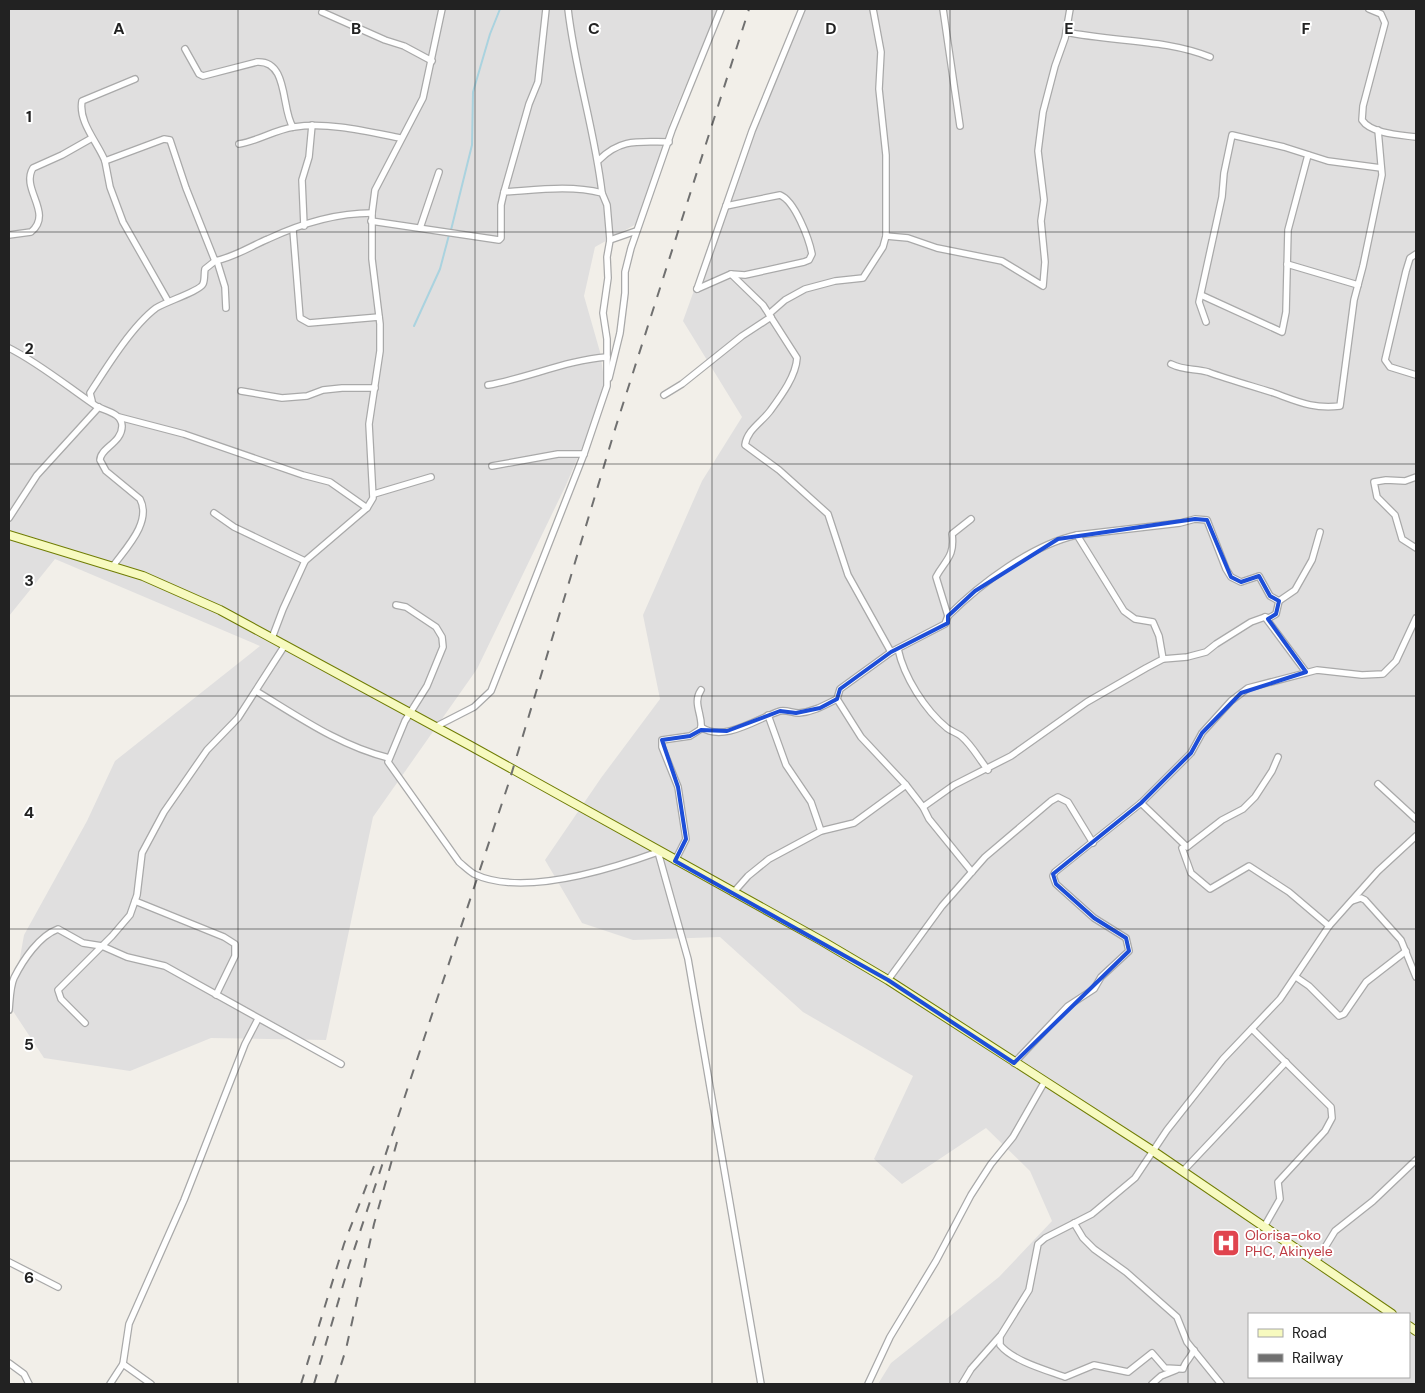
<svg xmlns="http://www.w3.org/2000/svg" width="1425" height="1393" viewBox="0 0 1425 1393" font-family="'DM Sans',sans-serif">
	<rect width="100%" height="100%" fill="#f2efe9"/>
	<g fill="#e0dfdf" fill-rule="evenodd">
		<path d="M9,9h709l-47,111 -33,103 -43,24 -11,49 16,56 6,40 -40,93 -89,184 -104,148 -47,223 -115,-2 -81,33 -86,-13 -33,-50 13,-73 63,-114 28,-60 145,-115 -205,-87 -46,57z"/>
		<path d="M806,9h610v1375h-538l13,-21 108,-86 53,-56 -22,-50 -44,-43 -84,56 -28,-25 39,-83 -110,-64 -83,-75 -87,3 -51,-17 -37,-63 56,-82 59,-79 -17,-84 59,-134 40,-64 -59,-96 60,-167zM1249,1314h160v63h-160z"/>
	</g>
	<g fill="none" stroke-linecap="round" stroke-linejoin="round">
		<g stroke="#aad3df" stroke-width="2">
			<path d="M451,230l21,-85 1,-53 17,-58 10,-25"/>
			<path d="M414,326l26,-57 9,-34"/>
		</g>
		<g stroke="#a9a9a9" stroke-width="8">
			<g id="street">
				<path d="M568,9c7,62 27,122 34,184"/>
				<path d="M943,9l17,117"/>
				<path d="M1369,9l12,5 4,9 -22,83 -1,14c9,14 39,15 54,17"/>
				<path d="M322,12l63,28 19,6 28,15"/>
				<path d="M1066,32c47,10 100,7 144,25"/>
				<path d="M185,49l14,25 4,2 54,-14c32,-2 24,48 36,65"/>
				<path d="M135,79l-53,22c-4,21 16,42 23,60l59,-22 6,1 16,48 29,73c20,-4 36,-15 53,-22 32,-15 69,-26 104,-26"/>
				<path d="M239,144c19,-3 35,-14 55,-17 35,-5 71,4 106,11"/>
				<path d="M599,160c22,-22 40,-18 70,-18"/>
				<path d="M105,161l5,26 13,35 45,79"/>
				<path d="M504,192l25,-88 9,-22 8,-73"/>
				<path d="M726,206l54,-11c15,6 29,44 32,59l-3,6 -5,2 -59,13 -14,-1"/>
				<path d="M371,221l128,19 2,-2v-33l3,-13c32,-2 67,-7 98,1l5,12 3,35 -3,17 1,21 -5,35 4,26v47l-23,68 -93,237 -17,16 -39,20"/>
				<path d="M304,226l-2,-46 7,-23 3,-32"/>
				<path d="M420,228l19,-56"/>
				<path d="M293,230l7,88 9,5 70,-6"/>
				<path d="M9,235l22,-3c23,-19 -11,-43 2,-64l29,-13 30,-17"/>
				<path d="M886,236l22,2 29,10 65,13 41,25 2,-24 -4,-41 3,-21 -6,-49 5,-39 12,-46 10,-28 5,-29"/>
				<path d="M610,240l26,-9"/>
				<path d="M1416,254l-6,4 -4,13 -21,89 5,7 26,8"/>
				<path d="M217,261l8,26 1,21"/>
				<path d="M1287,264l71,21"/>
				<path d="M697,289l34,-15 32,31 34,53c-1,18 -16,38 -27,53 -8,11 -23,19 -25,34l34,25 49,44 20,61 43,77"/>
				<path d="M697,289l55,-158 50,-122"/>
				<path d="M1201,295l81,37 4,-20 2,-82 20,-75"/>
				<path d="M769,314l16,-14 20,-11 30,-8 28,-3 20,-31 3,-11v-81l-7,-66 2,-37 -8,-43"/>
				<path d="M1206,322l-7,-20 23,-105 2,-24 8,-38 52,12 44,14 53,7"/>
				<path d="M9,348c30,15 59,39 87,58 9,5 26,7 26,20 0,17 -22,22 -22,34l6,11 34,28c12,23 -14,49 -27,67"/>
				<path d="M1171,364c14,7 24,4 37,8 22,8 44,14 66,21 25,9 39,16 66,13l14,-106 9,-34 19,-91 -4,-45"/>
				<path d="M609,378l11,-45 5,-40v-21l6,-24 41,-118 49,-121"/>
				<path d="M488,385c40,-7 79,-25 119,-28"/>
				<path d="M241,391l41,7 25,-2 16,-6 19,-2h33"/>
				<path d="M664,395l18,-11 60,-48 29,-19"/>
				<path d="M92,401l-2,-8c16,-25 42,-67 66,-85 9,-6 44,-17 47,-24 2,-4 1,-11 2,-15l10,-8"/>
				<path d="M119,417l65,17 119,41 27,7 37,26"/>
				<path d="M492,466l66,-12h26"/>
				<path d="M1416,477l-11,4 -19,-1 -12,2 3,15 18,18 7,24 14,9"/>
				<path d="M374,494l57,-17"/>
				<path d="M214,513l20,14 71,34"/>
				<path d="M9,518l28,-43 62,-68"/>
				<path d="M1077,535l103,-12 15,-4 12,1 19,49 5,8 10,5 18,-6 11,20 9,5"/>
				<path d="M396,605l10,2 30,20 6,10 1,10 -16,39 -22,35 -17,41 71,100c5,4 10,9 15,12 48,23 137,-5 184,-22l30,107 73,425"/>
				<path d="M948,616c33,-33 84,-71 129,-81l47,76 11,8 18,3 6,14 4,23"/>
				<path d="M1265,617l41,55"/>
				<path d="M272,638l11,-29 22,-48 62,-53 6,-10 -4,-74 11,-73v-27l-8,-65v-46l3,-23 48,-92 19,-89"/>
				<path d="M898,649c6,28 27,61 49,79 4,3 10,5 14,8 11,9 18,23 27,34"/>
				<path d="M256,691c43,26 84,55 133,67"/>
				<path d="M837,699l24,38 45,48 17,22 6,12 43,53"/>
				<path d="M768,715l18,50 25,37 10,29"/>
				<path d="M701,727c23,16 57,-9 79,-16 8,-1 12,2 19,2 14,-1 26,-8 38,-14l3,-10 51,-37 54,-28 3,-8 -12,-39c9,-17 19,-20 16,-43l19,-15"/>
				<path d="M1378,784l38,35"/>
				<path d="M1141,803l46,44 35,-27 21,-11 12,-12 17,-26 6,-14"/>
				<path d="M923,807l31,-22 57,-29 76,-54 59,-34 17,-9 24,-2 19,-5 10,-8 35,-22 14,-5 4,1 7,-4 3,-13 16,-11 17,-30 8,-28"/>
				<path d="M1182,848l9,25 19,16 39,-23 40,26 40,34"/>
				<path d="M675,861l11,-22 -8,-52 -16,-40v-7l28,-4 11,-7c2,-14 -9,-26 0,-39"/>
				<path d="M733,893l15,-17 21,-17 52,-28 33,-8 52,-38"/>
				<path d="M135,901l89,36 11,7v12l-19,39"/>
				<path d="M1352,901l9,-3 4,2 36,40 15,37"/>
				<path d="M1296,977l13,9 30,30 5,-2 22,-32 40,-31"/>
				<path d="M888,980l54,-74 43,-49 66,-56 7,-4 10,5 25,41"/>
				<path d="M9,1010c1,-10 1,-23 5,-32 9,-18 25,-42 44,-49l25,14 19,3 25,11 38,9 176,98"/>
				<path d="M85,1023l-24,-24 -3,-9 54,-54 18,-21 7,-20 5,-42 22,-41 43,-62 31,-32 47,-73"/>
				<path d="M1252,1029l79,78 1,11 -7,13 -47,51 2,17 -16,28"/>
				<path d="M1014,1063l54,-57 26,-17 7,-12 28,-26 -3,-13 -32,-20 -38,-34 -3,-8 2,-4 86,-69 50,-50 11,-20 29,-32 17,-13 69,-18 45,5 21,-1 13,-13 20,-43"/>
				<path d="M1183,1171l103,-109"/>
				<path d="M1074,1223l9,15 11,11 32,23 51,45 10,25 34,42"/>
				<path d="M9,1262l49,25"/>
				<path d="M1316,1262l19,-31 38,-30 43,-41"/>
				<path d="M1000,1337v8c13,16 46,25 65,32l29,-12 34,7 24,-19 13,15 18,1c2,-8 8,-11 11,-19"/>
				<path d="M9,1363l15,11 5,10"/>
				<path d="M110,1384l13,-20"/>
				<path d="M151,1384l-28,-20 6,-40 55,-124 61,-156 13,-25"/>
				<path d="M868,1384l22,-47 46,-76 35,-66 20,-31 22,-27 32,-56"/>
				<path d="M962,1384l9,-15 30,-34 28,-45 9,-46 7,-6 47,-24 43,-36 32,-48 56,-71 57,-60 49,-73 49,-55 38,-35"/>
				<path d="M1152,1384l9,-8 15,-6"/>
			</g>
		</g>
		<g stroke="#707d05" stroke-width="10">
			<g id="secondary">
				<path d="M9,535l134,41 77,34 249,135 353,196 66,39 265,171 239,163"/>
				<path d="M1409,1326l7,5"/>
			</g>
		</g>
		<use href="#street" stroke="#fff" stroke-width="5.5"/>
		<use href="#secondary" stroke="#f7fabf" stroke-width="8"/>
		<g stroke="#707070" stroke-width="2" stroke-dasharray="10 10" stroke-linecap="butt">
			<path d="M301,1384l43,-140 30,-78"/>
			<path d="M314,1384l35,-119 160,-483 107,-356 133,-417"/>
			<path d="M335,1384l11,-35 28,-125 23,-82"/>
		</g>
	</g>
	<path fill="none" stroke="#1d4ed8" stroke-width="4" stroke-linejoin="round" d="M1195,519l12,1 24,57 10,5 18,-6 11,20 9,5 -3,13 -8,5 38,53 -65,21 -39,40 -11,20 -50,50 -88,71 3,10 38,34 32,20 3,13 -115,112 -126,-83 -213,-119 11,-22 -8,-52 -16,-47 28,-4 11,-6 26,1 53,-20 16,2 24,-5 17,-9 3,-10 51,-37 57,-29v-7l27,-25 83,-52z"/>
	<path fill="none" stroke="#222" stroke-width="1" stroke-opacity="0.55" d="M238,9v1375M475,9v1375M712,9v1375M950,9v1375M1188,9v1375M9,232h1407M9,464h1407M9,696h1407M9,929h1407M9,1161h1407"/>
	<defs>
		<g id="hospital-square" transform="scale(1.4375)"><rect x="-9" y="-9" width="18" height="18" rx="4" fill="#e0444e" stroke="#fff"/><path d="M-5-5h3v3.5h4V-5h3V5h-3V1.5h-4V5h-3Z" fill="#fff"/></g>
	</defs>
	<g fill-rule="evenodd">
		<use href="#hospital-square" x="1226" y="1243"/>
	</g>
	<g text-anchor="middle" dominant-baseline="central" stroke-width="4" stroke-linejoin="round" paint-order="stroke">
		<g font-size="14" fill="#be3a42" stroke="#fff" text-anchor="start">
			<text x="1245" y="1235">Olorisa-oko<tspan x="1245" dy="16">PHC, Akinyele</tspan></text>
		</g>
	</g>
	<g font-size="16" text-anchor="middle" font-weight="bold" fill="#222" stroke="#fff" stroke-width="4" stroke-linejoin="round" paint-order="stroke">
		<text x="119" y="34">A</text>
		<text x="356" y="34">B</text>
		<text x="594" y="34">C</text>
		<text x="831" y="34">D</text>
		<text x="1069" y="34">E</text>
		<text x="1306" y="34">F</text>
		<text x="29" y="122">1</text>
		<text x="29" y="354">2</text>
		<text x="29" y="586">3</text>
		<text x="29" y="818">4</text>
		<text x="29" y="1050">5</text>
		<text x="29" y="1283">6</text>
	</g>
	<rect width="1425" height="1393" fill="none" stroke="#222222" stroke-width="20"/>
	<rect x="1248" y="1313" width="162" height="65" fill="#ffffff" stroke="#a7a7a7"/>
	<rect x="1258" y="1329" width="25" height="8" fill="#f7fabf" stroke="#a7a7a7"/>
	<text x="1292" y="1338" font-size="15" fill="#222222">Road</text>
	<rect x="1258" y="1354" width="25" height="8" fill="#707070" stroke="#a7a7a7"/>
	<text x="1292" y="1363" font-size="15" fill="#222222">Railway</text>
</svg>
